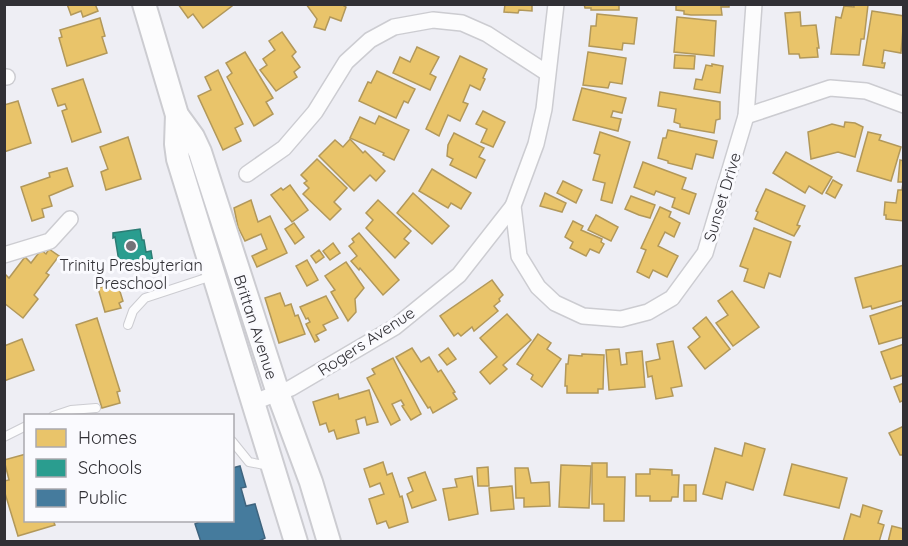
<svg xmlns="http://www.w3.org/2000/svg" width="908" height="546" viewBox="0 0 908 546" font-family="Quicksand,sans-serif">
	<rect width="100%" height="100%" fill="#eeeef4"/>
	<g fill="#e9c46a" stroke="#b2985a" stroke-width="1.5">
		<path d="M67,4h28l3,7 -15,6 -2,-6 -10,4z"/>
		<path d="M178,4h53l1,2 -29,22 -10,-14 -5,4z"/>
		<path d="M306,4h35l5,3 -5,14 -11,-4 -5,13 -11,-3 3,-8z"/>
		<path d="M505,4h27v7l-13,-1 -1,3 -14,-1z"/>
		<path d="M584,4h35v6h-28v-2h-6z"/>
		<path d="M676,4h53v3h-8l1,8h-31l-7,-1v-3l-8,-1z"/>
		<path d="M854,4l14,1 -4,34h-3l-2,16 -28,-1 5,-37 5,1 3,-12 10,1z"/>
		<path d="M872,11l32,5 -3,37 -17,-3 -2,13h3l-1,5 -21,-3z"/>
		<path d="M800,12l1,14 15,-1 3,23h-2l1,9 -18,1 -1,-4h-10l-4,-41z"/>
		<path d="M597,14l40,4 -3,26 -11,-1 -1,7 -33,-4 2,-20h5z"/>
		<path d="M677,17l39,4 -2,35 -40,-4z"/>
		<path d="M100,18l5,18 -3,1 5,16 -40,13 -8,-28 3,-1 -2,-7z"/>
		<path d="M282,32l14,20 -4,4 8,11 -6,5 3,5 -21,14 -16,-21 7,-5 -4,-6 12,-9 -6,-9z"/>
		<path d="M417,47l22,10 -9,17 6,3 -6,13 -37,-17 7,-16 10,5z"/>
		<path d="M245,52l28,46 -7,4 7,12 -19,12 -27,-49 5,-4 -6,-10z"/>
		<path d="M588,52l38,6 -4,26 -12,-2 -2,6 -25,-3z"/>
		<path d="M675,55l20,1 -1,13 -20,-1z"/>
		<path d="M460,56l27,13 -4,9 2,1 -5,11 -10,-5 -7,17 5,2 -8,17 -12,-6 -9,21 -13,-7z"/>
		<path d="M712,64l11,2 -3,27 -26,-4 2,-10 6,1 4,-15 6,1z"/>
		<path d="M218,70l25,54 -8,4 6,13 -18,9 -25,-54 13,-6 -6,-13z"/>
		<path d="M377,71l38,18 -7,14 -4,-2 -8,17 -37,-17 9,-19 3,1z"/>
		<path d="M83,79l18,53 -29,10 -10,-31 5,-2 -2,-5 -7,2 -6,-17z"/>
		<path d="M582,88l44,10 -4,15 -9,-2 -2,6 10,2 -3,12 -45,-11z"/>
		<path d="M660,92l60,10v17l-4,1 -2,13 -34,-6v-3l-6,-2 2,-13 -18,-3z"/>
		<path d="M18,101l13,42 -27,9v-47z"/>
		<path d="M483,111l22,11 -12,25 -12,-5 6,-13 -11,-5z"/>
		<path d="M379,116l30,14 -15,30 -11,-5 1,-2 -34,-15 10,-21 15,7z"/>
		<path d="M845,122l10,1 8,4 -8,30 -17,-5 -27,7 -3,-27 24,-8 12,3z"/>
		<path d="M668,130l49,11 -4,17 -17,-4 -4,15 -24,-6v-2l-10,-3 5,-20h3z"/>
		<path d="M600,132l30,10 -18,61 -11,-3 4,-17 -12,-3 7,-25 -6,-2z"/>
		<path d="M868,132l13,3 -2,5 22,7 -10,34 -34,-10z"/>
		<path d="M454,133l30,15 -5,9 6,3 -9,18 -26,-13 3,-6 -6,-3 1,-11z"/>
		<path d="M128,137l13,42 -35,11 -5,-18 7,-3 -8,-22z"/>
		<path d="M350,139l13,14 2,-2 20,20 -9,10 -6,-6 -16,16 -35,-35 16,-16 8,7z"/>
		<path d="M786,152l46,25 -10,17 -13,-8 -4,7 -32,-20z"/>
		<path d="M317,159l30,29 -13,14 7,7 -11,11 -27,-26 6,-6 -5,-5 3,-2 -6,-6z"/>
		<path d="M900,160l4,1v60l-18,-2v-4h-2l1,-13 11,1 2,-13h4l1,-8h-5z"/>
		<path d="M643,162l43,16 -4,11 14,5 -7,20 -17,-7 3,-9 -19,-7 -2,4 -20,-8z"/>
		<path d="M67,168l6,18 -24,10 3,10 -10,3 2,8 -12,4 -11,-34 29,-10 -1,-4z"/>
		<path d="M432,169l39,24 -10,16 -10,-6 -3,5 -29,-17z"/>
		<path d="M833,180l9,5 -7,13 -9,-5z"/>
		<path d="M563,181l19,9 -6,13 -19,-10z"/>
		<path d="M290,185l18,25 -16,12 -21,-27 10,-7 2,2z"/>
		<path d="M766,189l39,17 -8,19 3,1 -6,10 -39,-17 3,-7 -2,-1z"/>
		<path d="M413,193l36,33 -17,18 -35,-31z"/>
		<path d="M545,193l21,10 -4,9 -22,-6z"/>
		<path d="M631,196l24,9 -5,13 -11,-3 -14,-6z"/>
		<path d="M251,200l7,22 12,-6 17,37 -30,14 -5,-11 15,-7 -6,-15 -16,7 -7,-14 -4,-19z"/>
		<path d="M378,200l33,31 -7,8 5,4 -14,15 -29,-30 7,-8 -7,-7z"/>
		<path d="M660,207l11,5 -2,5 11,6 -6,14 -9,-5 -7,14 20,10 -11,21 -14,-7 -4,8 -12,-6 9,-22 -5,-2z"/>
		<path d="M596,215l22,12 -7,14 -23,-11z"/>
		<path d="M573,221l10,5 -2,4 21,9 -1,3 3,2 -5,9 -9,-4 -4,7 -16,-8 3,-6 -8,-5z"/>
		<path d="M294,223l10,14 -9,7 -10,-15z"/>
		<path d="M754,228l37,14 -11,35 -11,-4 -5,15 -20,-7 4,-12 -8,-3z"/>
		<path d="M359,233l40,47 -16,15 -23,-27 -1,2 -8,-9 6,-5 -8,-10 5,-4 -2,-3z"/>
		<path d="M333,243l7,10 -10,7 -7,-9z"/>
		<path d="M49,249l10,7 -13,17 3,2 -15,20 4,4 -15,19 -19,-15v-26l2,-2 3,3 16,-21 6,6 10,-13 5,4z"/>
		<path d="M319,250l5,7 -8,6 -5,-7z"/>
		<path d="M307,260l11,20 -11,6 -11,-20z"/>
		<path d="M346,262l18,26 -9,11 1,13 -8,9 -17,-29 4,-2 -10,-14z"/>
		<path d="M904,265v35l-32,9 -1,-3 -8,2 -8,-30z"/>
		<path d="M492,280l11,15 -4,4 1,2 -6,5 4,5 -24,20 -2,-4 -11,9 -3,-3 -4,3 -14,-20z"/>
		<path d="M117,282l6,19 -4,2 2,5 -16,4 -7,-24z"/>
		<path d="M732,291l27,36 -26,19 -17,-23 12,-8 -10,-14z"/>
		<path d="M280,293l5,13 6,-2 4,12 3,-1 7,19 -26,9 -14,-45z"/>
		<path d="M326,296l12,22 -15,7 3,5 -10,5 3,5 -4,2 -9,-18 4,-2 -2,-4 -2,1 -6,-12z"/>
		<path d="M904,305v32l-25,7 -9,-28z"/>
		<path d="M507,314l24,26 -28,25 4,4 -17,15 -10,-12 17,-15 -17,-19z"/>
		<path d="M706,317l24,32 -25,20 -17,-22 12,-10 -7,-9z"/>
		<path d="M97,318l23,73 -3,1 3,11 -18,5 -26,-83z"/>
		<path d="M538,334l13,9 -4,6 14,10 -19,28 -11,-8 2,-4 -16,-11z"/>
		<path d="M22,339l12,31 -30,11v-35z"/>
		<path d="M673,341l9,45 -11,2 2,8 -17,3 -4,-23 -4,1 -2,-15 14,-3 -3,-15z"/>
		<path d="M904,344v31l-13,4 -10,-27z"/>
		<path d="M412,348l9,14 8,-5 9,15 3,-2 14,22 -2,1 4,6 -24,14 -3,-6 -2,1 -32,-51z"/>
		<path d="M448,348l8,11 -9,6 -8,-10z"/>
		<path d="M619,349l2,16 6,-1 -1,-11 16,-2 3,36 -36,3 -3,-40z"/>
		<path d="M582,354l22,1 -1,34h-5v4h-31v-7h-2l1,-22h2l1,-9 13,1z"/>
		<path d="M393,358l28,56 -10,6 -9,-14 2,-1 -3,-5 -9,4 8,16 -9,5 -24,-47 8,-4 -3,-5z"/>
		<path d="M904,383v17l-4,2 -6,-15z"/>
		<path d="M369,390l9,32 -11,3 -2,-8 -9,3 3,13 -22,6 -3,-9 -5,2 -3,-9 -6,2 -7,-23 25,-8 1,5z"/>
		<path d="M904,426v29h-4l-11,-22z"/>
		<path d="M745,443l20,6 -12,41 -27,-8 -4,17 -19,-5 12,-46 27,8z"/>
		<path d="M26,454v66h27l2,5 -37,11 -14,-46v-9l5,-1 -5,-20z"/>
		<path d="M383,462l4,13 5,-2 8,24 2,-1 6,26 -19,6 -3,-7 -9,3 -8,-25 15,-5 -4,-11 -10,4 -6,-18z"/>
		<path d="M592,463h15v14h18l-1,44h-20v-17h-12z"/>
		<path d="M792,464l55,14 -8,30 -55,-13z"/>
		<path d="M561,465l30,1 -2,42 -30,-1z"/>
		<path d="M488,467l1,19h-11l-1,-18z"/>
		<path d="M515,468h13l3,15 18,-1 1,24 -26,1v-9h-8z"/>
		<path d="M650,469l22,1v5h7l-1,22h-6l-1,4h-21v-5h-14v-22h14z"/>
		<path d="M425,472l11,28 -24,8 -5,-14 6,-3 -5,-13z"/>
		<path d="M472,476l6,38 -29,6 -6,-31 14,-2 -2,-8z"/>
		<rect x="684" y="485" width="12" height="16"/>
		<path d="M512,486l2,23 -23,2 -2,-23z"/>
		<path d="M863,505l19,6 -4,12 6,2 -5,17h-36l8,-28 9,3z"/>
		<path d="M892,526l12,3v13h-16z"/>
	</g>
	<path fill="#2a9d8f" stroke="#2c7c74" stroke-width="1.5" d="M140,229l2,11h2l2,12 5,-1 2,12 -33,5 -5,-31 -2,1v-5z"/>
	<path fill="#457b9d" stroke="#3f647e" stroke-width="1.5" d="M240,466l6,21 -5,1 5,18 9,-2 10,34 -8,4h-56l-6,-18 8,-4h29v-52z"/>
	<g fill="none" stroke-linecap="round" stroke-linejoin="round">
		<g stroke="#ccccd1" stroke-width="10">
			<g id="lane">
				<path d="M128,325l5,-14 12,-13 67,-22"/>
				<path d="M53,416l18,-6 25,-2"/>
				<path d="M4,437l22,-11"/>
				<path d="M232,441l17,21 20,4"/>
			</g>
		</g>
		<g stroke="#ccccd1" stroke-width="18">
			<g id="street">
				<path d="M556,4l-12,105 -8,35 -23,62 6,50 19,31 17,16 28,13 38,3 27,-7 24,-14 33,-45 41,-137 8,-112"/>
				<path d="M4,77h3"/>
				<path d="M746,116l84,-28 36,3 38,14"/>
				<path d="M247,174l37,-26 31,-36 31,-50 24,-22 24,-13 39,-7 29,3 25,11 60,39"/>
				<path d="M4,255l46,-14 20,-22"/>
				<path d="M254,402l37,-14 104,-61 64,-52 54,-69"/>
			</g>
		</g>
		<g stroke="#ccccd1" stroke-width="26">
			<g id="secondary">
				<path d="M144,4l33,111 16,22 7,15 78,241 33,89 18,60"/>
				<path d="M177,115l-1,29 2,15 118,383"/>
			</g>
		</g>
		<use href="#lane" stroke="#fcfcfd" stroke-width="8"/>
		<use href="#street" stroke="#fcfcfd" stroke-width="15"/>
		<use href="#secondary" stroke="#fcfcfd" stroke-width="22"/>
	</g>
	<circle fill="#737278" stroke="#fafafe" stroke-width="2" cx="131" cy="246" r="6"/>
	<g text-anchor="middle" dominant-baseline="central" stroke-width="6" stroke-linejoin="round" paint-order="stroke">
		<g font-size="16" fill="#313035" stroke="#fafafe">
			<text transform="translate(722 197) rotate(-73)">Sunset Drive</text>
			<text transform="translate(256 327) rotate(72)">Brittan Avenue</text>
			<text transform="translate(366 341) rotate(-33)">Rogers Avenue</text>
		</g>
		<g font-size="16" fill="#313035" stroke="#fafafe">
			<text x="131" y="265">Trinity Presbyterian<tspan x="131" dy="18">Preschool</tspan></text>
		</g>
	</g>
	<rect width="908" height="546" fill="none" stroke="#313035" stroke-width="12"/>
	<rect x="24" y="414" width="210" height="108" fill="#fafafe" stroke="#aaa9ae" stroke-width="1.5"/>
	<rect x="36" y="429" width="30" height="18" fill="#e9c46a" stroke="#aaa9ae" stroke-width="1.5"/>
	<text x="78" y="444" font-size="18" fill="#313035">Homes</text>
	<rect x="36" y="459" width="30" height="18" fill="#2a9d8f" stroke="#aaa9ae" stroke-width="1.5"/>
	<text x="78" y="474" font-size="18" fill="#313035">Schools</text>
	<rect x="36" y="489" width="30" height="18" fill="#457b9d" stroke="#aaa9ae" stroke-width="1.5"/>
	<text x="78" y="504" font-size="18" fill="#313035">Public</text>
</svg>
